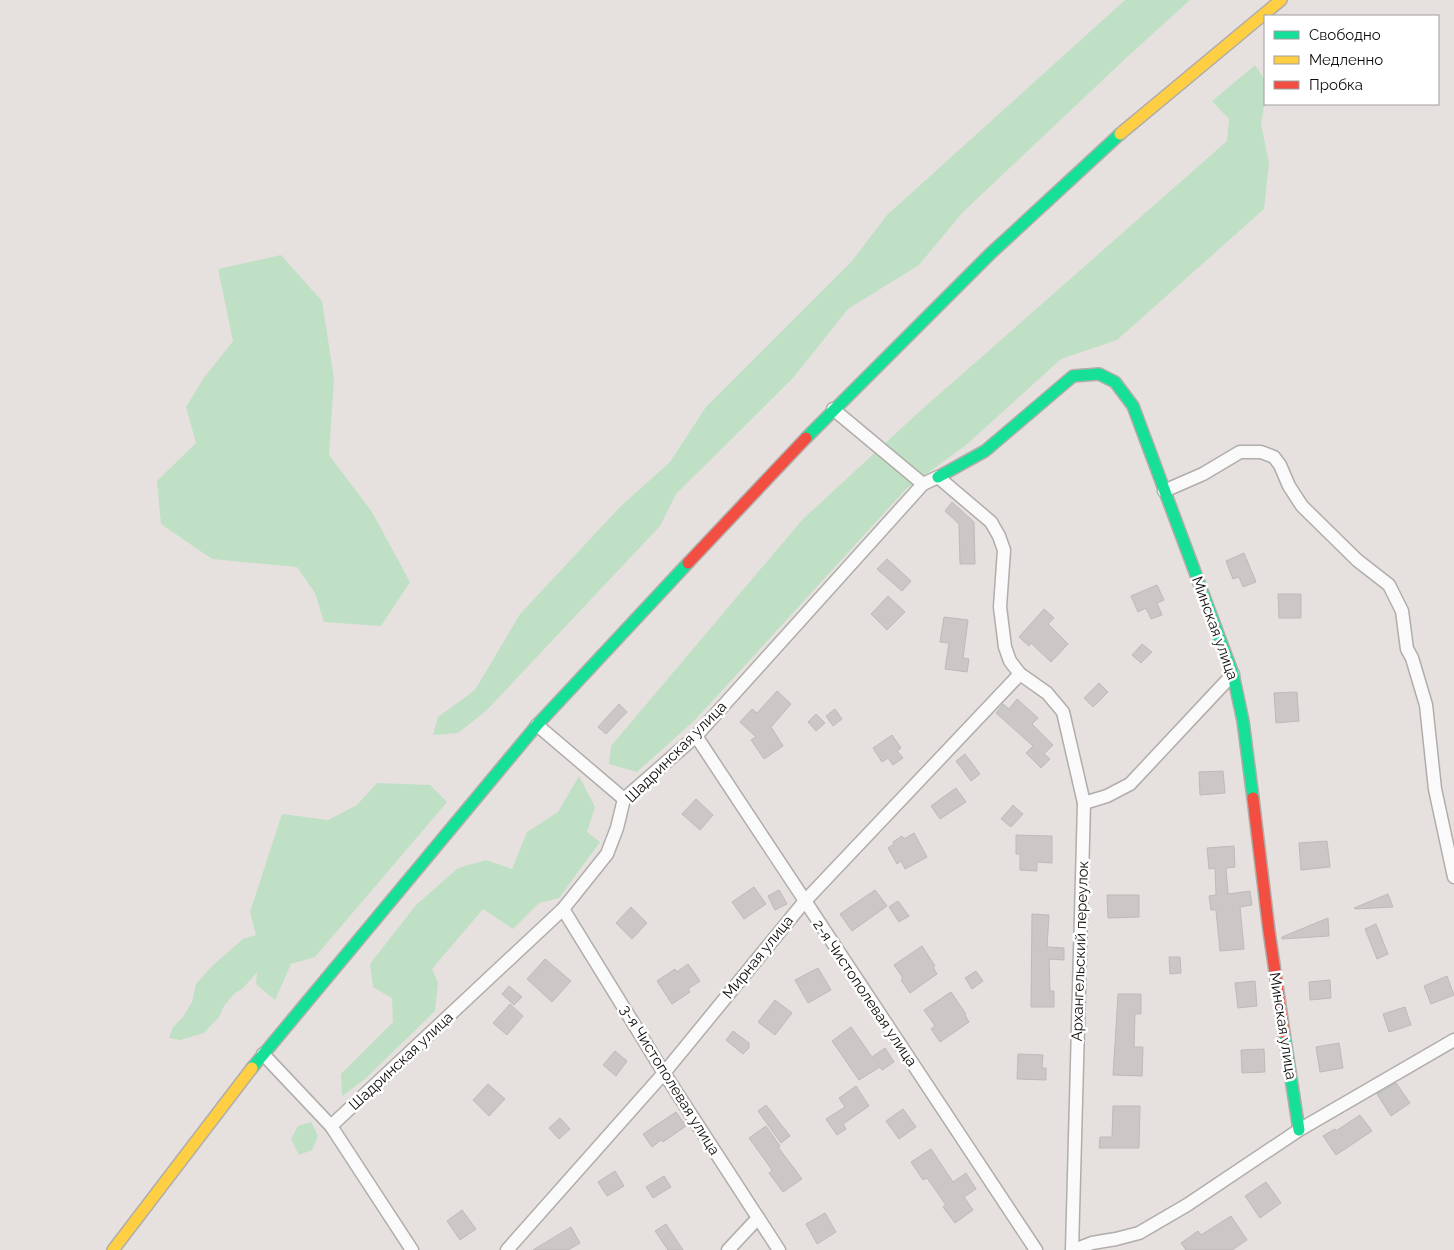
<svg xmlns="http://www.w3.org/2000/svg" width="1454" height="1250" viewBox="0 0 1454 1250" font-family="Raleway,sans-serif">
	<rect width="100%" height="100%" fill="#e6e1de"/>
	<g fill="#bfe0c4">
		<path d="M1125,0h65l-65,59 -162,153 -44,53 -71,44 -55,69 -117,116 -16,32 -174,185 -28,22 -25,2 5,-18 37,-27 45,-76 101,-108 49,-44 36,-55 146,-146 35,-46z"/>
		<path d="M1255,65l10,15v21l-4,23 8,39 -5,46 -147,131 -56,19 -95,86 -60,44 -210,230 -59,53 -28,-8 2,-18 192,-227 116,-107 308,-271 2,-22 -17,-18z"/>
		<path d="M281,255l41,46 12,78 -5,76 43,57 38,70 -29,44 -57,-4 -9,-29 -18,-26 -85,-8 -51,-35 -4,-43 39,-38 -10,-36 17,-28 30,-38 -15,-72z"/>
		<path d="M579,776l16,31 -8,25 13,10 -41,56 -20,5 -26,26 -30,-20 -51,60 6,14 -3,28 -70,68 -23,17 -1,-22 52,-52 -1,-24 -19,-11 -3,-23 46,-59 42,-37 28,-8 26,9 15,-37 31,-20z"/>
		<path d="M377,783l53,2 17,17 -132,155 -24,7 -16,36 -19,-16 1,-12 -15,17 -7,4 -11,13 -5,11 -15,16 -24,7 -11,-2 4,-11 10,-10 9,-15 4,-18 16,-18 31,-27 13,-4 -6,-23 32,-98 46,6 29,-15z"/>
		<path d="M311,1122l7,14 -6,14 -13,5 -8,-16 7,-13z"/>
	</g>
	<g fill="#ccc7c7" stroke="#bfbaba">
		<path d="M952,502l22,20 1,42h-15l-1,-40 -14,-13z"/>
		<path d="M1244,553l12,29 -13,5 -4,-10 -6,2 -7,-18z"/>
		<path d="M887,559l24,22 -9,10 -25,-22z"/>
		<path d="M1157,585l7,15 -7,3 5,12 -11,4 -5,-11 -8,4 -7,-16z"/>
		<path d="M1278,594h23v24h-22z"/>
		<path d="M888,596l17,16 -18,18 -16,-16z"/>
		<path d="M1044,609l10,9 -6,6 20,20 -17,18 -20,-19 -2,3 -10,-9z"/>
		<path d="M944,617l24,3 -5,38 6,1 -2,13 -22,-3 4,-26 -9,-1z"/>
		<path d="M1142,644l10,8 -11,11 -9,-8z"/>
		<path d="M1099,683l9,9 -15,15 -9,-9z"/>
		<path d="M777,691l14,13 -20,23 12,19 -19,13 -13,-19 5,-3 -16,-15 12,-13 5,4z"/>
		<path d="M1297,692l2,29 -23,2 -2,-30z"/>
		<path d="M1017,699l21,19 -6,6 21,21 -9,9 6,5 -9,9 -15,-15 7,-7 -37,-33 7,-9 6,5z"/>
		<path d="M619,704l8,8 -21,22 -8,-7z"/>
		<path d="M835,709l7,10 -9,7 -7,-10z"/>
		<path d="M816,714l9,9 -9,8 -8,-9z"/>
		<path d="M892,735l9,13 -4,3 6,7 -10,7 -5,-7 -6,4 -9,-14z"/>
		<path d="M965,754l15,20 -9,7 -15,-20z"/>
		<path d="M1223,771l2,22 -25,2 -1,-23z"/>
		<path d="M956,788l10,14 -26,17 -9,-13z"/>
		<path d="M696,799l17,16 -13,15 -18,-16z"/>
		<path d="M1013,805l10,9 -12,13 -10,-8z"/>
		<path d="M914,833l13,24 -22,12 -4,-8 -4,3 -9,-16 6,-4 -1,-2 9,-6 2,3z"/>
		<path d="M1016,835l36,1v27l-15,-1v9l-17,-1v-16h-4z"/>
		<path d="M1327,841l3,26 -29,3 -2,-27z"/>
		<path d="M1234,846l1,21 -9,1 2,26 22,-3 2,14 -12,2 4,42 -24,2 -4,-41h-5l-2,-14 7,-1 -1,-27 -6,1 -2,-21z"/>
		<path d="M754,887l12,17 -22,15 -12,-17z"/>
		<path d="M779,890l8,14 -12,6 -7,-14z"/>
		<path d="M875,890l12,16 -35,25 -12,-17z"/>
		<path d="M1388,894l5,13 -38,2 -1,-1z"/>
		<path d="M1107,895h32v22l-31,1z"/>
		<path d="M898,901l11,15 -10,6 -10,-15z"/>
		<path d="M631,907l16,16 -15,16 -16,-16z"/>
		<path d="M1032,914l17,1 -2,32 17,1v12l-15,-1 1,32h4v16h-23z"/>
		<path d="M1328,918l1,18 -47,3v-2z"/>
		<path d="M1376,924l12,30 -11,5 -12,-30z"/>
		<path d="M922,946l13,20 -2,1 4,7 -27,19 -9,-13 2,-2 -9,-13z"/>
		<path d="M1169,957h11l1,16 -11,1z"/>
		<path d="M545,959l26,22 -19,21 -25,-23z"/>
		<path d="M688,964l12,17 -12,8 2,3 -18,12 -15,-23 18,-12 2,3z"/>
		<path d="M818,968l13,22 -23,13 -13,-23z"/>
		<path d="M976,971l7,10 -11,8 -7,-11z"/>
		<path d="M1447,976l7,19 -23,9 -7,-18z"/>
		<path d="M1330,980l1,18 -21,2 -1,-18z"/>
		<path d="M1255,981l2,25 -19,2 -3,-25z"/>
		<path d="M509,986l13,11 -8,8 -12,-11z"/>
		<path d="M951,992l15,22 -1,1 4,7 -29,20 -9,-13 4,-3 -11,-16z"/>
		<path d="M1118,994h23v20h-6l-1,33h9l-1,29 -29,-1z"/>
		<path d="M775,1000l17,13 -17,22 -17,-13z"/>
		<path d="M510,1004l13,12 -16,19 -14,-12z"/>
		<path d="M1405,1007l6,18 -22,7 -6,-18z"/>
		<path d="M851,1027l21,30 13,-9 9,14 -12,8 -2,-3 -21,13 -27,-39z"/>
		<path d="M733,1031l16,12v5l-6,6 -17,-14z"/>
		<path d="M1339,1043l4,25 -23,4 -4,-25z"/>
		<path d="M1264,1049l1,23 -23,1 -1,-23z"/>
		<path d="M615,1051l12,10 -11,15 -13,-11z"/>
		<path d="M1018,1054l25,1 -1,13h4v12l-29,-1z"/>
		<path d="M1396,1083l14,20 -19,13 -14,-22z"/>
		<path d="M488,1084l17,15 -16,17 -16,-16z"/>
		<path d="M856,1086l13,20 -26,18 3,5 -9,6 -11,-16 19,-12 -6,-9z"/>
		<path d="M766,1105l24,31 -9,7 -23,-32z"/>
		<path d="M1113,1106h27l-1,42h-40l1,-11h12z"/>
		<path d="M903,1109l13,18 -17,12 -13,-18z"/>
		<path d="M676,1112l10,14 -23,16 -2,-2 -9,7 -9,-13z"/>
		<path d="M1360,1115l12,16 -36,24 -13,-19 12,-7 1,2z"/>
		<path d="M560,1118l10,11 -11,10 -10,-11z"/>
		<path d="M766,1126l14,20 -2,1 24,32 -19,13 -14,-19 3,-3 -23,-32z"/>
		<path d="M931,1149l22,33 13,-9 10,16 -12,8 9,13 -18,13 -12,-16 3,-2 -19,-27 -4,2 -12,-18z"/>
		<path d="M615,1171l9,15 -17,10 -9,-14z"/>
		<path d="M664,1176l7,11 -18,11 -7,-11z"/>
		<path d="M1266,1182l15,21 -21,15 -15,-22z"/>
		<path d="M462,1210l14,19 -16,11 -13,-19z"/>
		<path d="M825,1213l11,19 -19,12 -11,-20z"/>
		<path d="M1231,1216l16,24 -15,10h-46l-5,-7 17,-12 3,4z"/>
		<path d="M666,1224l17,26h-15l-13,-19z"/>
		<path d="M571,1227l9,16 -12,7h-35z"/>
	</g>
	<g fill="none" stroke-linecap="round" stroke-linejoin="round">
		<g stroke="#b1adaa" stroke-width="15">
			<g id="street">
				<path d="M833,409l90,75 15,-7 53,45 8,14 5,14 -4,57 5,40 5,14 10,13 27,19 16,19 21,91 -12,447"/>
				<path d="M1164,491l39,-17 37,-22h21l13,5 6,8 9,21 13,20 55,54 32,25 13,26 5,38 5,9 14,47 9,84 19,88"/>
				<path d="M537,725l87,74"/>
				<path d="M696,736l340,514"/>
				<path d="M1084,803l23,-7 23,-12 103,-110"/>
				<path d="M563,909l101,164 115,177"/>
				<path d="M263,1054l68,72 81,124"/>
				<path d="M331,1126l232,-217 44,-55 10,-26 7,-29 72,-63 227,-252"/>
				<path d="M507,1250l157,-177 140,-171 216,-228"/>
				<path d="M728,1250l30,-32"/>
				<path d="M1074,1250l18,-7 24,-4 23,-6 48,-28 112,-75 155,-90"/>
			</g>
		</g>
		<g stroke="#b1adaa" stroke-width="14">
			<g id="fast">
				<path d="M806,438l184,-184 130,-120"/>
				<path d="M938,477l47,-26 88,-75 26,-2 16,8 18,24 100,268 10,47 10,77"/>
				<path d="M1284,1033l15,97"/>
				<path d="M252,1068l285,-343 151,-162"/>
			</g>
		</g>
		<g stroke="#b1adaa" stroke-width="14">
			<g id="slow">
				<path d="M1120,134l161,-134"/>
				<path d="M113,1250l139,-182"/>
			</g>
		</g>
		<g stroke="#b1adaa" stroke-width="14">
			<g id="jam">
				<path d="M688,563l118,-125"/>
				<path d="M1253,798l16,133 15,102"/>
			</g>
		</g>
		<use href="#street" stroke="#fbfafa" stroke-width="12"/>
		<use href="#fast" stroke="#16e098" stroke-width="11"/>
		<use href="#slow" stroke="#ffcf43" stroke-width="11"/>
		<use href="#jam" stroke="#f24e42" stroke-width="11"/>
	</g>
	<g text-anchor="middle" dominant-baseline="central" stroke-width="5" stroke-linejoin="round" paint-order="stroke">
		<g font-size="15" fill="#100d0c" stroke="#fff">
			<text transform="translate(1215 628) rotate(70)">Минская улица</text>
			<text transform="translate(676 752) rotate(-45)">Шадринская улица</text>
			<text transform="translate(1080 951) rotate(-88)">Архангельский переулок</text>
			<text transform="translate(758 957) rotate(-51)">Мирная улица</text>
			<text transform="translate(865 993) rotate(56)">2-я Чистополевая улица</text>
			<text transform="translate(1283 1026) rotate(81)">Минская улица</text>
			<text transform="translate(401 1061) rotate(-43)">Шадринская улица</text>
			<text transform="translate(670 1080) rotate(58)">3-я Чистополевая улица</text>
		</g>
	</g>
	<rect x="1264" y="15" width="175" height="90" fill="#ffffff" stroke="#9f9e9e"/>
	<rect x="1274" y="31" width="25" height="8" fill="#16e098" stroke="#9f9e9e"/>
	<text x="1309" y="40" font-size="15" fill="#100d0c">Свободно</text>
	<rect x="1274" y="56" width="25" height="8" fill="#ffcf43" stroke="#9f9e9e"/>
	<text x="1309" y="65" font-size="15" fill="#100d0c">Медленно</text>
	<rect x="1274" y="81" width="25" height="8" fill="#f24e42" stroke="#9f9e9e"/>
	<text x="1309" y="90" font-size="15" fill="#100d0c">Пробка</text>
</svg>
